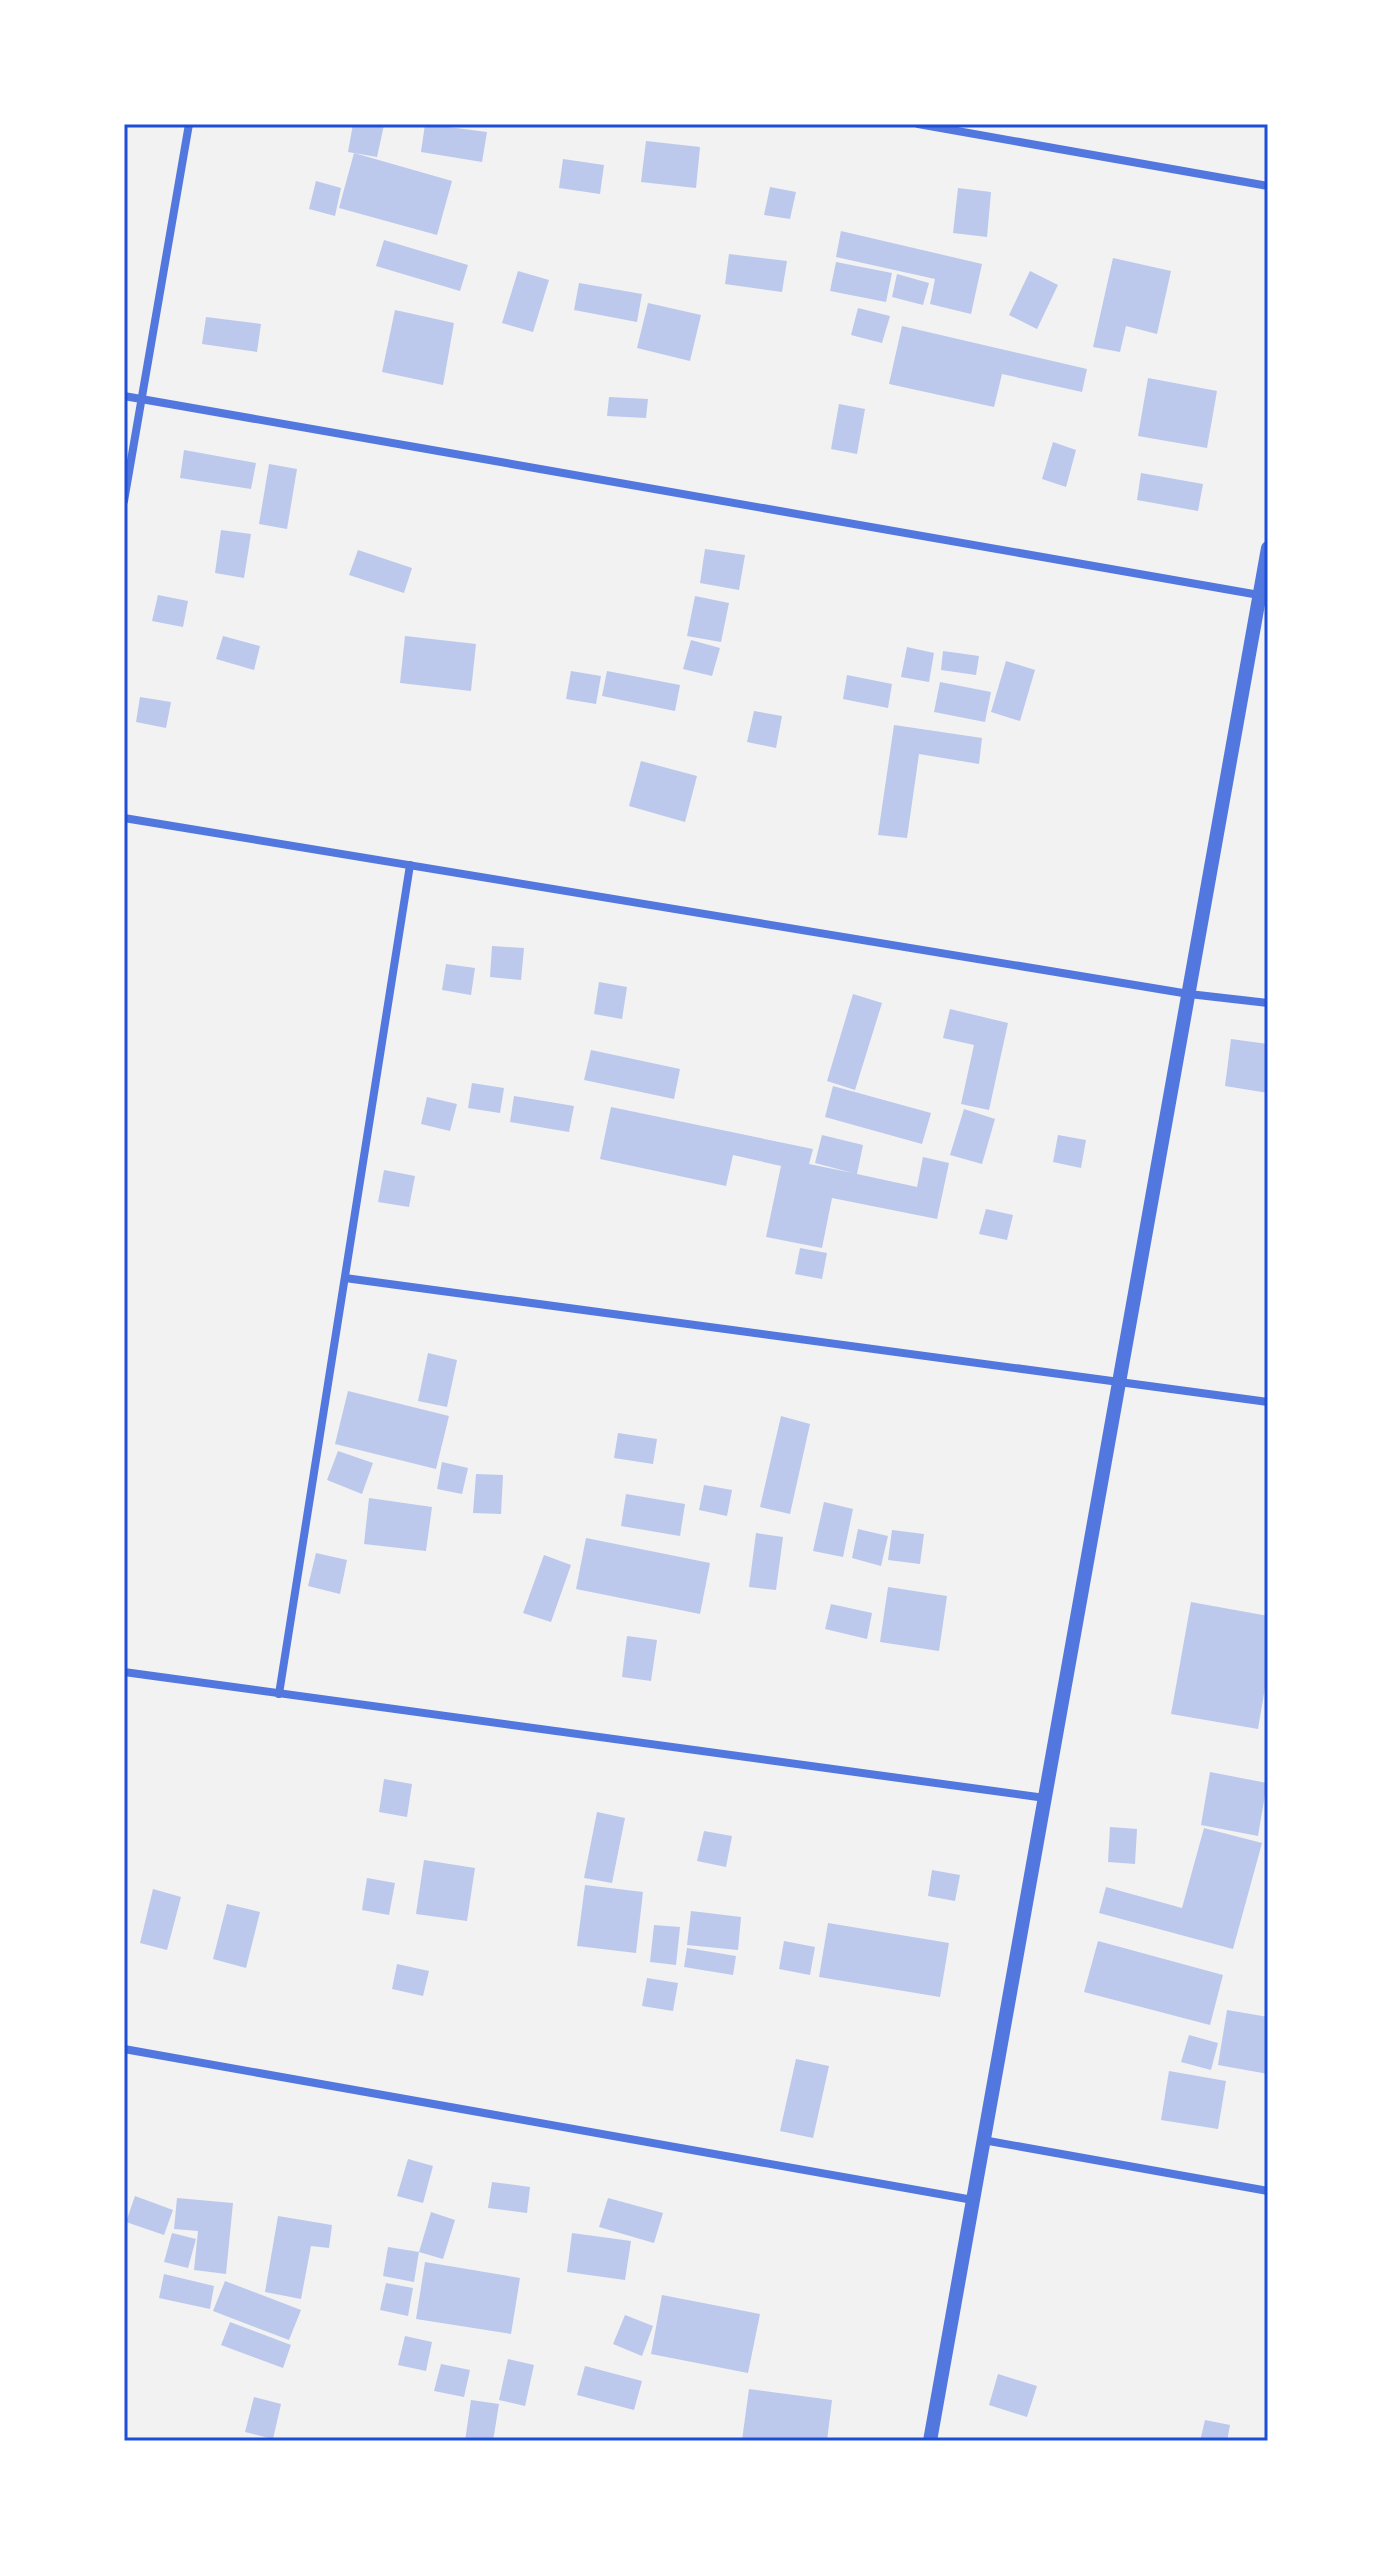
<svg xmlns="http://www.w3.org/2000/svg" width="1392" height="2565" viewBox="0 0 1392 2565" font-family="Cabin,sans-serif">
	<rect width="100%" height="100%" fill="#f2f2f2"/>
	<g fill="#bdc9ec">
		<path d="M353,124l31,1 -7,32 -29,-5z"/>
		<path d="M425,124l62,8 -5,30 -61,-10z"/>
		<path d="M646,141l54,6 -4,41 -55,-6z"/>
		<path d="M354,153l98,28 -15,54 -98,-27z"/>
		<path d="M563,159l41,6 -4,29 -41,-6z"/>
		<path d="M316,181l25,7 -6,28 -26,-7z"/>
		<path d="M770,187l26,5 -6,27 -26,-4z"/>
		<path d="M958,188l33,4 -4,45 -34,-4z"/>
		<path d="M841,231l141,33 -11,50 -41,-10 5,-25 -99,-22z"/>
		<path d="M384,240l84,25 -8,26 -84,-25z"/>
		<path d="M729,254l58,7 -5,31 -57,-8z"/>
		<path d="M1113,258l58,13 -14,63 -31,-8 -6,26 -27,-5z"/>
		<path d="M836,262l56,11 -6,29 -56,-11z"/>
		<path d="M518,271l31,9 -16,52 -31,-9z"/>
		<path d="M1030,271l28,14 -21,44 -28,-14z"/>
		<path d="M897,274l32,9 -6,22 -31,-8z"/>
		<path d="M579,283l63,11 -5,28 -63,-12z"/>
		<path d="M648,303l53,12 -11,46 -53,-13z"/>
		<path d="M858,308l32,8 -8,27 -31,-8z"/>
		<path d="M395,310l59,13 -11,62 -61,-13z"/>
		<path d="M206,317l55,7 -4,28 -55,-8z"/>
		<path d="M902,326l185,43 -5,23 -80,-18 -8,33 -105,-23z"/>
		<path d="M1148,378l69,13 -10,57 -69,-12z"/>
		<path d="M609,397l39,2 -2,19 -39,-2z"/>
		<path d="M839,404l26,5 -8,45 -26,-5z"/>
		<path d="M1053,442l23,8 -10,37 -24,-8z"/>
		<path d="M184,450l72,13 -5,26 -71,-11z"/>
		<path d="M269,464l28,5 -10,60 -28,-5z"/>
		<path d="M1141,473l62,11 -5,27 -61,-11z"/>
		<path d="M221,530l30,4 -7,44 -29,-5z"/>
		<path d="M705,549l40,6 -6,35 -39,-7z"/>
		<path d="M358,550l54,18 -8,25 -55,-18z"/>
		<path d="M158,595l30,6 -5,26 -31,-6z"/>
		<path d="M695,596l34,7 -8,39 -34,-6z"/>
		<path d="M223,636l37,10 -6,24 -38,-11z"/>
		<path d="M405,636l71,8 -5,47 -71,-8z"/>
		<path d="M691,640l29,8 -8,28 -29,-7z"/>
		<path d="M907,647l27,6 -5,29 -28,-5z"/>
		<path d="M943,651l36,5 -3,19 -35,-5z"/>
		<path d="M1006,661l29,9 -15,51 -29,-9z"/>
		<path d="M571,671l30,5 -5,28 -30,-5z"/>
		<path d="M607,671l73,14 -5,26 -73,-15z"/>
		<path d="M847,675l45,9 -4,24 -45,-9z"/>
		<path d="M940,682l51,10 -6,30 -51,-10z"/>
		<path d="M140,697l31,5 -5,26 -30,-6z"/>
		<path d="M754,711l28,5 -6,32 -29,-6z"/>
		<path d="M894,725l88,13 -3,26 -60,-10 -12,84 -29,-3z"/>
		<path d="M641,761l56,15 -12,46 -56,-16z"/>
		<path d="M492,946l32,2 -3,32 -31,-3z"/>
		<path d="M446,964l29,4 -4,27 -29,-5z"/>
		<path d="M599,982l28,5 -5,32 -28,-5z"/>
		<path d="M853,994l29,9 -27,87 -28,-9z"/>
		<path d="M950,1009l58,14 -19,87 -28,-6 13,-59 -31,-7z"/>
		<path d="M1231,1039l37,5v49l-43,-7z"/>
		<path d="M591,1050l89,19 -6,30 -90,-19z"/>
		<path d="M472,1083l32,5 -4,25 -32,-5z"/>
		<path d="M833,1086l98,27 -9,31 -97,-27z"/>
		<path d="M514,1096l60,10 -5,26 -59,-10z"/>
		<path d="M427,1097l30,7 -7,27 -29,-7z"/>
		<path d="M611,1107l202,42 -4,15 44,9 -38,-10 7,-28 41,10 -6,29 60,13 6,-30 26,6 -12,56 -105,-21 -10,50 -56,-11 15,-71 -48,-11 -7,31 -126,-27z"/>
		<path d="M964,1109l31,10 -13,45 -32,-9z"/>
		<path d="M1058,1135l28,5 -5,28 -28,-6z"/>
		<path d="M384,1170l31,6 -6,31 -31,-5z"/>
		<path d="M986,1209l27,6 -6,25 -28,-6z"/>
		<path d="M800,1248l27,5 -5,26 -27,-5z"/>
		<path d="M428,1353l29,7 -10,47 -29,-6z"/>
		<path d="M348,1391l101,25 -13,53 -101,-25z"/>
		<path d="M781,1416l29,8 -20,90 -30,-7z"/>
		<path d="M618,1433l39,6 -4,25 -39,-6z"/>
		<path d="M338,1451l35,12 -11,31 -35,-14z"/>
		<path d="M442,1462l26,6 -6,26 -25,-5z"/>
		<path d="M476,1474l27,1 -2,39 -28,-1z"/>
		<path d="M704,1485l28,5 -5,26 -28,-6z"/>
		<path d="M626,1494l59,10 -5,32 -59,-10z"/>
		<path d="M369,1498l63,9 -6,44 -62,-7z"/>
		<path d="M824,1502l29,7 -10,48 -30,-6z"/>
		<path d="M858,1529l30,7 -7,30 -29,-8z"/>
		<path d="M892,1530l32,4 -4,30 -32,-4z"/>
		<path d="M756,1533l27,4 -7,53 -27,-3z"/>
		<path d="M586,1538l124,25 -10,51 -124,-25z"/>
		<path d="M316,1553l31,7 -7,34 -32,-8z"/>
		<path d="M544,1555l27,10 -20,57 -28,-9z"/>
		<path d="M888,1587l59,9 -8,55 -59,-9z"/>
		<path d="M1191,1602l77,14v54l-10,59 -87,-15z"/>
		<path d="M831,1604l41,9 -5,26 -42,-10z"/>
		<path d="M627,1636l30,4 -6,41 -29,-4z"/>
		<path d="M1210,1772l57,11 -9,53 -57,-11z"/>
		<path d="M384,1779l28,5 -5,33 -28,-5z"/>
		<path d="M597,1812l28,6 -13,65 -28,-5z"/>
		<path d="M1110,1827l27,2 -2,35 -27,-2z"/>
		<path d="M1204,1828l58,15 -29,106 -134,-36 7,-26 76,21z"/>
		<path d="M704,1831l28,5 -6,31 -29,-6z"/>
		<path d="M424,1860l51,8 -8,53 -51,-7z"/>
		<path d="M932,1870l28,5 -5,26 -27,-5z"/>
		<path d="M367,1878l28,5 -6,32 -27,-5z"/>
		<path d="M585,1885l58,7 -7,61 -59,-7z"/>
		<path d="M153,1889l28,8 -14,53 -27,-7z"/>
		<path d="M227,1904l33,8 -14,56 -33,-9z"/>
		<path d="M691,1911l50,6 -3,33 -51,-5z"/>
		<path d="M828,1923l121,20 -9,54 -121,-20z"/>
		<path d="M654,1925l26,2 -4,38 -26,-3z"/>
		<path d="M784,1941l31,6 -5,28 -31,-6z"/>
		<path d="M1098,1941l125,34 -13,50 -126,-33z"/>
		<path d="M687,1948l49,8 -3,19 -49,-8z"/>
		<path d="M397,1964l32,7 -6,25 -31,-7z"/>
		<path d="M647,1978l31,5 -5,28 -31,-5z"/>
		<path d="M1227,2010l41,7v57l-50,-9z"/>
		<path d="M1189,2035l29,8 -7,27 -30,-8z"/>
		<path d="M796,2059l33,7 -16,72 -33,-7z"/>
		<path d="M1169,2071l57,10 -8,48 -57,-9z"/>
		<path d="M408,2159l25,7 -10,37 -26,-7z"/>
		<path d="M492,2182l38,5 -3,26 -39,-5z"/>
		<path d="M135,2196l38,14 -9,25 -38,-13z"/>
		<path d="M177,2198l56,5 -7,71 -32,-4 4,-39 -24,-2z"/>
		<path d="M608,2198l55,15 -9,30 -55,-16z"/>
		<path d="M431,2212l24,8 -12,39 -24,-7z"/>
		<path d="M278,2216l54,9 -3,23 -18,-2 -10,53 -36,-7z"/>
		<path d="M172,2233l24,6 -8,29 -24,-6z"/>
		<path d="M572,2233l59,8 -6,39 -58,-8z"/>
		<path d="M388,2247l31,5 -5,30 -31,-6z"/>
		<path d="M425,2262l95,16 -9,56 -95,-15z"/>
		<path d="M164,2274l50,12 -4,23 -51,-11z"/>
		<path d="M225,2281l76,29 -12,30 -76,-29z"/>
		<path d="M386,2283l27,5 -5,28 -28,-6z"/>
		<path d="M662,2295l98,19 -12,59 -97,-19z"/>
		<path d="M625,2315l28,11 -11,30 -29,-12z"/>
		<path d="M230,2322l61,23 -8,23 -62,-23z"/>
		<path d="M405,2336l27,6 -6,29 -28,-6z"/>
		<path d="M508,2359l26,6 -9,41 -26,-6z"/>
		<path d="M441,2364l29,6 -6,27 -30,-6z"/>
		<path d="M585,2366l57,15 -8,29 -57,-15z"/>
		<path d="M998,2374l39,12 -10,31 -38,-12z"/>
		<path d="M749,2389l83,11 -5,41 -85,-1z"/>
		<path d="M254,2397l27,7 -8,35 -28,-7z"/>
		<path d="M471,2400l28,4 -6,37h-28z"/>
		<path d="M1205,2420l25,5 -3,16h-27z"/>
	</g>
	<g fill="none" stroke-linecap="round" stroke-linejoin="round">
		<g stroke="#5277de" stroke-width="8">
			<path d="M918,124l350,62"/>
			<path d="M124,396l1135,199"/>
			<path d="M124,501l65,-377"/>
			<path d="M124,818l1065,176 79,9"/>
			<path d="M345,1278l923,124"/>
			<path d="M124,1672l921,126"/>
			<path d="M279,1694l131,-829"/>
			<path d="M124,2049l849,151"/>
			<path d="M983,2140l285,51"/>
		</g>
		<path stroke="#5277de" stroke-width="14" d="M930,2441l338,-1893"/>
	</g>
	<rect width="1392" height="2565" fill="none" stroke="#ffffff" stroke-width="252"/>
	<rect x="126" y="126" width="1140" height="2313" fill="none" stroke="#1d4ed8" stroke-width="3"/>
</svg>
